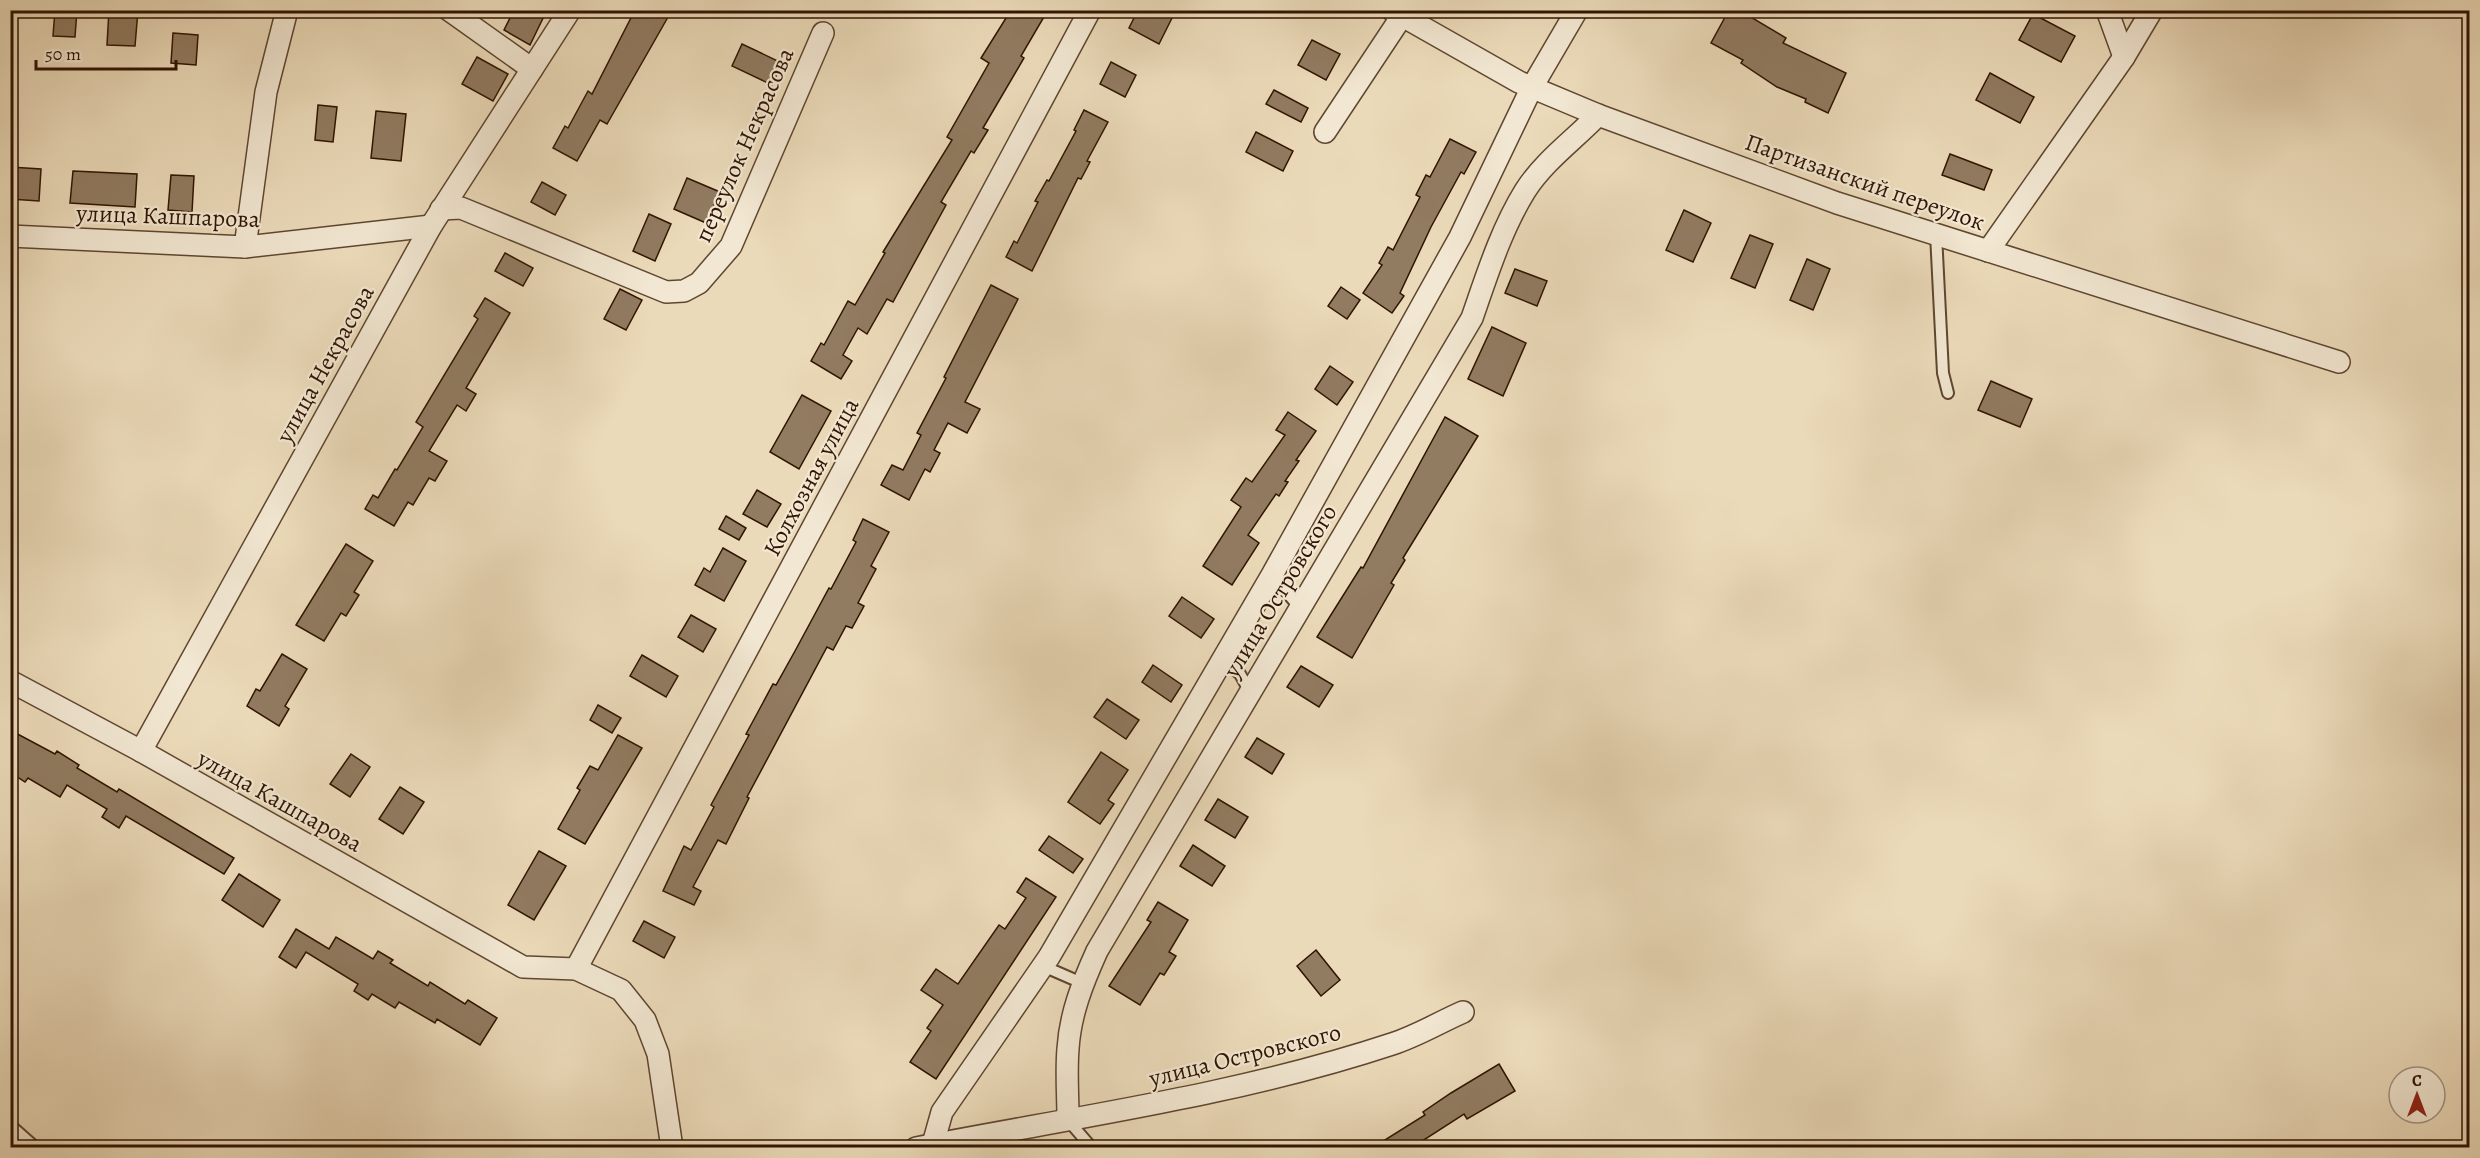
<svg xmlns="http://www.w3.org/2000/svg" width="2480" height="1158" viewBox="0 0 2480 1158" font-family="Alegreya,serif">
	<rect width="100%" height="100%" fill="#ebdab9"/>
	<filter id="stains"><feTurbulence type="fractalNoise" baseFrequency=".00333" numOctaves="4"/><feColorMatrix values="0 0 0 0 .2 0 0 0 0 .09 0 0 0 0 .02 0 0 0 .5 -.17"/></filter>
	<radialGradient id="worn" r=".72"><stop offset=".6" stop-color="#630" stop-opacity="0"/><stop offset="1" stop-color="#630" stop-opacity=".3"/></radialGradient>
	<g fill="#917b61" stroke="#301402" stroke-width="1.5">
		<path d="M55,10h22l-2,27 -22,-1z"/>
		<path d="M109,10h29l-3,36 -28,-1z"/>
		<path d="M514,10h33l-17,35 -26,-15z"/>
		<path d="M635,10h37l-65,114 -7,-4 -23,41 -24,-13 12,-22 3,2 20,-37 4,3z"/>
		<path d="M1011,10h37l-27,46 3,2 -41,70 5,2 -14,23 -3,-2 -30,51 5,3 -53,97 -6,-3 -20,35 -9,-6 -15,27 9,6 -11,18 -30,-18 10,-18 3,2 24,-44 7,4 30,-52 -2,-1 69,-112 -5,-3 42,-74 -8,-5z"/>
		<path d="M1138,10h38l-17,34 -30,-16z"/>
		<path d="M1729,10h10l47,28 -3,5 63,30 -18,40 -23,-11 1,-3 -29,-12 -36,-24 2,-3 -32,-17z"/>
		<path d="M2033,14l42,22 -14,26 -42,-22z"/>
		<path d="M173,33l25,2 -2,30 -25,-2z"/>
		<path d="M1312,40l28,14 -14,26 -28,-15z"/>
		<path d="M742,44l40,19 -10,22 -40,-19z"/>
		<path d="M477,57l31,17 -15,27 -31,-17z"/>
		<path d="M1111,62l25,13 -11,22 -25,-13z"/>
		<path d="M1990,73l44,24 -14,26 -44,-23z"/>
		<path d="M1274,90l34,18 -7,14 -35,-18z"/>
		<path d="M318,105l19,2 -4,35 -18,-2z"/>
		<path d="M1084,110l24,12 -21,39 3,1 -9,17 -3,-1 -46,93 -26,-14 8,-16 3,2 21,-41 -3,-1 12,-21 2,1 27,-50 -2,-1z"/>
		<path d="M376,111l30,3 -5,47 -30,-3z"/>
		<path d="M1256,132l37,19 -10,20 -37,-19z"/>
		<path d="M1450,139l26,13 -12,22 -3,-2 -30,55 -31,66 4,3 -12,17 -29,-20 19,-28 -3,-2 9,-16 5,3 27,-53 -4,-2 10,-20 4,2z"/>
		<path d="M1950,154l42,16 -8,20 -42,-15z"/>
		<path d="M10,167l31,2 -2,32 -29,-2z"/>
		<path d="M73,171l64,3 -2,33 -65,-4z"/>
		<path d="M171,175l23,1 -2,36 -24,-2z"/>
		<path d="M687,178l33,14 -14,31 -32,-14z"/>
		<path d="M542,182l24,13 -11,20 -24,-13z"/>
		<path d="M1684,210l27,13 -18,39 -27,-12z"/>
		<path d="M649,214l22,10 -16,37 -22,-10z"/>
		<path d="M1750,235l23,9 -18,44 -24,-10z"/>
		<path d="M505,253l28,15 -10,18 -28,-15z"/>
		<path d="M1807,259l23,10 -17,41 -23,-10z"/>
		<path d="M1515,269l32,12 -10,25 -32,-13z"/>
		<path d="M991,285l27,14 -53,103 15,7 -13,24 -19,-10 -14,27 6,3 -10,19 -5,-3 -16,31 -28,-15 11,-20 11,5 18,-35 -4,-2 29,-55 -2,-1z"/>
		<path d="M1341,287l19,13 -13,19 -19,-13z"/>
		<path d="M620,289l22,11 -16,30 -22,-11z"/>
		<path d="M485,298l25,15 -44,75 10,6 -10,17 -9,-6 -28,46 18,10 -12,20 -6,-3 -16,27 -5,-3 -14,24 -29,-17 8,-14 5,3 17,-29 2,1 26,-43 -7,-5 62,-103 -4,-3z"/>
		<path d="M1492,327l34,16 -23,53 -35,-17z"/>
		<path d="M1330,366l23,16 -16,23 -22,-16z"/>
		<path d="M1991,381l41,18 -12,28 -42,-17z"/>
		<path d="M802,395l29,16 -32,58 -29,-17z"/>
		<path d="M1288,412l28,19 -20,29 3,1 -14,20 3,1 -9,14 -3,-2 -28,41 11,8 -27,42 -29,-19 38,-59 -10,-7 15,-22 6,4 33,-47 -9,-5z"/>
		<path d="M1445,417l33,19 -75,122 2,2 -14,23 3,2 -42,73 -35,-21 44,-70 2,1z"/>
		<path d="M757,490l24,14 -14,23 -24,-13z"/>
		<path d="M726,516l20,12 -7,12 -20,-11z"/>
		<path d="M863,519l26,13 -18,34 5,3 -18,34 6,3 -12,22 -6,-2 -13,24 -6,-3 -80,150 2,1 -23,46 -8,-4 -25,47 8,4 -7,14 -31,-14 21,-45 7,4 23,-43 -3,-2 38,-70 -3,-1 13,-24 14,-26 3,1 19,-34 34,-63 2,1 25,-47 -3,-2z"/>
		<path d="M346,544l27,17 -19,31 5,3 -13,21 -5,-3 -17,28 -28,-16z"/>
		<path d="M723,548l23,13 -22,40 -29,-16 9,-17 6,4z"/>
		<path d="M1182,597l32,22 -13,19 -32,-22z"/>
		<path d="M691,615l25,14 -13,23 -25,-15z"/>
		<path d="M282,654l25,15 -22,37 4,3 -10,17 -32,-20 9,-17 4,2z"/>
		<path d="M642,655l36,21 -12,21 -36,-21z"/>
		<path d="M1153,665l29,20 -11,17 -29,-20z"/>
		<path d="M1301,666l32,19 -14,22 -32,-20z"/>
		<path d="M1107,699l32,21 -13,19 -32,-22z"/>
		<path d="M598,705l23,13 -9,15 -22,-13z"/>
		<path d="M10,730l45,24 2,-3 22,14 -2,3 40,24 2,-3 115,69 -10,16 -98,-58 -7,12 -17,-11 5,-8 -40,-24 -7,12 -32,-19 -3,4 -15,-10z"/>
		<path d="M618,735l24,13 -57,96 -27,-15 22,-39 -3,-2 13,-22 8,4z"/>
		<path d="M1257,738l27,16 -12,20 -27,-17z"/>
		<path d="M1101,752l27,18 -20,30 6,4 -14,20 -32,-22z"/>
		<path d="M351,754l19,13 -20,30 -20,-13z"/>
		<path d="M400,787l24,15 -21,32 -24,-15z"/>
		<path d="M1218,799l30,18 -13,21 -30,-18z"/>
		<path d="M1049,836l34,23 -10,14 -34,-23z"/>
		<path d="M1193,845l32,21 -13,20 -32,-20z"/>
		<path d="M539,851l27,15 -32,54 -26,-15z"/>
		<path d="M239,874l41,26 -17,27 -41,-27z"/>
		<path d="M1026,878l30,19 -120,182 -26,-17 21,-31 -4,-3 16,-23 -22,-15 15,-21 22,15 41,-59 6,4 21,-31 -9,-6z"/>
		<path d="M1158,902l30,18 -19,32 7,4 -12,19 -4,-2 -20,32 -31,-19 42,-64 -4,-2z"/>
		<path d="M644,921l31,16 -11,21 -31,-17z"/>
		<path d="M296,929l33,20 7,-12 37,22 5,-8 15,9 -3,3 38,23 2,-4 35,22 3,-4 29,18 -17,27 -43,-26 -2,4 -36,-21 -4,6 -23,-14 -4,6 -14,-9 4,-7 -52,-32 -10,16 -17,-11z"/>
		<path d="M1316,950l24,30 -19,16 -24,-30z"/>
		<path d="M1499,1064l16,27 -48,28 -3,-5 -45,29 3,5h-50l53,-33 -2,-3 28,-19z"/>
	</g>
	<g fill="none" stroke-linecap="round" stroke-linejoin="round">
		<g stroke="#5f4630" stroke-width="14">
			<g id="lane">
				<path d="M1936,234l7,139 5,20"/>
				<path d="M1272,575l28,33"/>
				<path d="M1223,660l17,14 10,18"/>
				<path d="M1043,966l39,17"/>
				<path d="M1067,1119l25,29"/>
				<path d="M10,1125l26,23"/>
				<path d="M997,1133l12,15"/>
			</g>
		</g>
		<g stroke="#5f4630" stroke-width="24">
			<g id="street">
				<path d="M449,10l83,59"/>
				<path d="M1392,10l127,72 79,33 239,88 502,159"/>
				<path d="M2107,10l17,47"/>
				<path d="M1325,132l77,-116"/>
				<path d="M441,209l20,-1 205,84 18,-1 15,-8 32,-37 92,-213"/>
				<path d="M10,236l235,11 186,-21"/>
				<path d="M245,247l21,-155 21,-82"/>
				<path d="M1988,251l136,-194 28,-47"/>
				<path d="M10,681l131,70 382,216 53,2 45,21 24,30 13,34 14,94"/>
				<path d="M141,751l290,-525 139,-216"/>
				<path d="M576,969l514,-959"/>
				<path d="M1068,1119c0,-23 -2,-47 0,-70 2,-35 15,-67 29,-98l375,-633c15,-43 29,-88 53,-127 19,-30 49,-51 73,-76"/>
				<path d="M933,1144l9,-32 107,-155 223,-382 188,-338 72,-150 45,-77"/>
				<path d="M916,1148c159,-31 322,-53 476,-104 25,-8 48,-22 71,-32"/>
			</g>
		</g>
		<use href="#lane" stroke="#f2e7d2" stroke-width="10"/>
		<use href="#street" stroke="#f2e7d2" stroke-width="21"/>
	</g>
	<g text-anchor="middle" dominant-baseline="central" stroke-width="4.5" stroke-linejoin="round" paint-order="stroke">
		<g font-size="24" fill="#301402" stroke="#f2e7d2">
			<text transform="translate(744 145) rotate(-66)">переулок Некрасова</text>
			<text transform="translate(1865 182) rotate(19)">Партизанский переулок</text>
			<text transform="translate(168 216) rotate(2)">улица Кашпарова</text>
			<text transform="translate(325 364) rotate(-61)">улица Некрасова</text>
			<text transform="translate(811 477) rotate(-62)">Колхозная улица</text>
			<text transform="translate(1280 591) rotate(-59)">улица Островского</text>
			<text transform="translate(280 801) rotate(29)">улица Кашпарова</text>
			<text transform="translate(1245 1055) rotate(-14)">улица Островского</text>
		</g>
	</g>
	<rect width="2480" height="1158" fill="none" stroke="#ebdab9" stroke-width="36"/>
	<rect x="12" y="12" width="2456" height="1134" fill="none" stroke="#301402" stroke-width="3"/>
	<rect x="18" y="18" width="2444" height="1122" fill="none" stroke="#301402" stroke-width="1.5"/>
	<g transform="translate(2417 1095)"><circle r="28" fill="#f2e7d2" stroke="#a4937f" stroke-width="1.5"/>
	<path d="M0-4.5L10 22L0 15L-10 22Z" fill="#8f2418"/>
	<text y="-9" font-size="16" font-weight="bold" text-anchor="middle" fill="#301402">С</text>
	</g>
	<path d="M36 60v9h140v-9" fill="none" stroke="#301402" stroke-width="3"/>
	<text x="45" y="60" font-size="18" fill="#301402" stroke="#f2e7d2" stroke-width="4.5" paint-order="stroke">50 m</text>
	<rect width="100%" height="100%" filter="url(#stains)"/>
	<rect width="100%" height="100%" fill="url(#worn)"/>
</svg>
